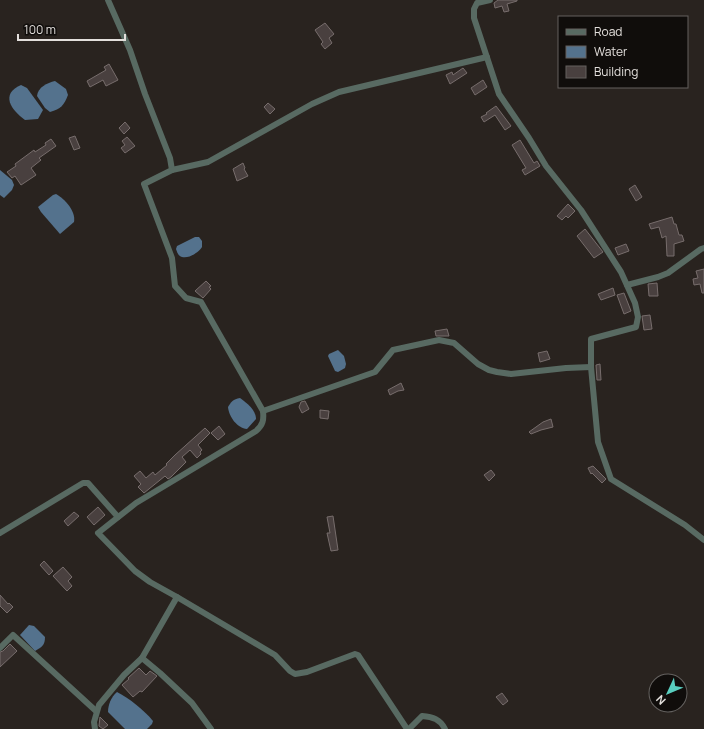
<svg xmlns="http://www.w3.org/2000/svg" width="704" height="729" viewBox="0 0 704 729" font-family="Manrope,sans-serif">
	<rect width="100%" height="100%" fill="#29231f"/>
	<g fill="#54728d">
		<path d="M55,81l11,8 2,6c-4,10 -7,14 -18,17l-5,-4 -8,-12c1,-9 10,-13 18,-15z"/>
		<path d="M21,85l6,3 16,22 -5,9 -13,1c-14,-10 -25,-26 -4,-35z"/>
		<path d="M0,170l12,10 2,5 -2,5 -8,8 -4,-3z"/>
		<path d="M56,194c9,5 20,17 18,28l-14,12 -19,-22 -3,-5 15,-12z"/>
		<path d="M195,237h4l3,4v6c-3,5 -13,12 -20,10 -4,-1 -5,-5 -6,-8l1,-3z"/>
		<path d="M338,350l6,6 2,8 -1,4 -7,4 -3,-1 -7,-15 1,-2z"/>
		<path d="M240,398c7,5 16,12 16,21l-9,10c-10,-1 -18,-12 -19,-22 3,-5 5,-8 12,-9z"/>
		<path d="M29,625l5,1 11,11c0,8 -3,10 -10,14l-15,-16z"/>
		<path d="M117,692c13,7 26,17 36,29l-1,3 -5,5h-22l-17,-17c0,-7 3,-15 9,-20z"/>
	</g>
	<g fill="#49403f" stroke="#776d6c">
		<path d="M498,0h19v1l-10,3 2,7 -5,1 -2,-6 -7,2 -1,-5z"/>
		<path d="M325,23l9,11 -5,4 3,5 -7,6 -4,-5 2,-2 -8,-12z"/>
		<path d="M109,64l9,16 -12,6 -3,-6 -13,7 -3,-6 19,-11 -2,-3z"/>
		<path d="M463,68l4,5 -17,11 -4,-9 6,-3 1,3z"/>
		<path d="M483,80l4,7 -12,8 -4,-7z"/>
		<path d="M268,103l7,6 -5,5 -6,-7z"/>
		<path d="M496,106l15,20 -6,4 -10,-15 -11,7 -3,-5 6,-3 -1,-1z"/>
		<path d="M125,122l5,6 -6,6 -5,-6z"/>
		<path d="M75,136l5,12 -6,2 -5,-12z"/>
		<path d="M127,137l8,9 -10,7 -4,-5 4,-3 -3,-4z"/>
		<path d="M51,139l5,7 -17,12 2,2 -10,8 5,7 -15,10 -6,-9 -3,2 -5,-6 9,-6 -1,-2 19,-14 1,2 11,-7 -1,-2z"/>
		<path d="M520,140l14,23 3,-2 3,5 -15,9 -3,-5 4,-2 -14,-23z"/>
		<path d="M243,163l2,5 -1,1 4,7 -11,5 -4,-12z"/>
		<path d="M635,185l7,12 -6,4 -7,-12z"/>
		<path d="M568,204l7,7 -7,7 -2,-2 -4,4 -5,-4z"/>
		<path d="M672,217l2,7h2l3,11h3l2,6 -10,3v12h-7l-1,-20 -4,2 -3,-11 -8,2 -2,-5z"/>
		<path d="M585,229l18,23 -9,6 -17,-22z"/>
		<path d="M626,244l3,7 -11,4 -3,-7z"/>
		<path d="M704,269v24h-2l-2,-9 -6,1 -1,-6 5,-1 -2,-7z"/>
		<path d="M206,281l5,5 -2,1 2,2 -8,9 -8,-7z"/>
		<path d="M657,283l1,13h-9l-1,-12z"/>
		<path d="M613,288l2,7 -14,5 -3,-6z"/>
		<path d="M624,293l7,18 -7,3 -7,-19z"/>
		<path d="M650,315l2,14 -8,1 -2,-14z"/>
		<path d="M447,329l2,7h-13l-1,-5z"/>
		<path d="M547,351l3,8 -10,3 -2,-9z"/>
		<path d="M600,364l1,16h-4l-1,-15z"/>
		<path d="M401,383l3,7 -6,1 -8,4 -2,-5z"/>
		<path d="M305,401l4,8 -7,4 -3,-6 2,-5z"/>
		<path d="M320,410l9,1 -1,8 -8,-1z"/>
		<path d="M551,419l2,8 -12,3 -10,4 -2,-2 14,-10z"/>
		<path d="M219,426l6,8 -7,6 -7,-7z"/>
		<path d="M205,428l5,5 -12,12 4,5 -2,2 1,2 -4,4 -7,-8 -8,7 4,5 -15,15 -3,2 -3,-3 -21,17 -6,-6 3,-3 -7,-8 6,-5 6,7 7,-6 2,3 12,-10 -1,-1 9,-9z"/>
		<path d="M593,466l13,13 -4,4 -10,-10 -1,1 -3,-6z"/>
		<path d="M491,470l4,5 -6,6 -5,-6z"/>
		<path d="M98,507l7,8 -11,10 -7,-8z"/>
		<path d="M74,512l5,4 -11,10 -4,-5z"/>
		<path d="M333,516l5,34 -7,1 -4,-18h3l-3,-16z"/>
		<path d="M44,561l9,10 -4,4 -9,-10z"/>
		<path d="M63,567l9,10 -4,4 4,5 -5,5 -14,-15z"/>
		<path d="M0,595l8,9 1,-1 4,4 -6,6 -7,-7z"/>
		<path d="M10,644l7,7 -17,16v-15l3,-1z"/>
		<path d="M139,668l7,7 4,-4 7,5 -15,16 -2,-1 -7,6 -11,-12 7,-6 -1,-1z"/>
		<path d="M502,693l6,8 -5,4 -7,-8z"/>
		<path d="M100,717l8,8 -5,4 -4,-3z"/>
	</g>
	<g fill="none" stroke-linecap="round" stroke-linejoin="round">
		<g stroke="#586a62" stroke-width="6">
			<path d="M108,0l22,50 15,44 25,64 2,12 -28,14 28,74 3,28 11,12 15,4 62,109 112,-39 18,-22 46,-10 15,3 24,21 11,6 8,2 14,2 55,-6 25,-1"/>
			<path d="M490,0l-13,3 -3,6v9l25,76 30,44 17,28 35,44 40,62 14,31 3,14 -2,10 -45,12v28l7,75 13,37 74,46 19,15"/>
			<path d="M172,170l36,-8 104,-58 27,-12 148,-35"/>
			<path d="M627,285l31,-8 10,-4 33,-24 3,-1"/>
			<path d="M0,533l83,-50h5l30,34"/>
			<path d="M177,597l-27,-15 -15,-11 -37,-38 38,-30 120,-72c7,-6 8,-11 7,-20"/>
			<path d="M0,648l13,-13 83,76"/>
			<path d="M142,658l18,15 32,30 19,26"/>
			<path d="M95,729l-1,-7 5,-17 25,-30 18,-17 35,-61 98,58 15,16 5,3 12,-2 48,-18 3,1 49,74"/>
			<path d="M409,729l13,-13c11,1 18,3 23,13"/>
		</g>
	</g>
	<rect x="558" y="16" width="130" height="72" fill="#100d0b" stroke="#64615f"/>
	<rect x="566" y="29" width="20" height="6" fill="#586a62" stroke="#64615f"/>
	<text x="594" y="36" font-size="12" fill="#e3dfdc">Road</text>
	<rect x="566" y="46" width="20" height="12" fill="#54728d" stroke="#64615f"/>
	<text x="594" y="56" font-size="12" fill="#e3dfdc">Water</text>
	<rect x="566" y="66" width="20" height="12" fill="#49403f" stroke="#64615f"/>
	<text x="594" y="76" font-size="12" fill="#e3dfdc">Building</text>
	<g transform="translate(668 693) rotate(226)"><circle r="19" fill="#100d0b" stroke="#64615f"/>
	<path d="M0-3L7 15L0 10L-7 15Z" fill="#59cebf"/>
	<text y="-6" font-size="11" font-weight="bold" text-anchor="middle" fill="#e3dfdc">N</text>
	</g>
	<path d="M18 34v6h107v-6" fill="none" stroke="#e3dfdc" stroke-width="2"/>
	<text x="24" y="34" font-size="12" fill="#e3dfdc" stroke="#100d0b" stroke-width="3" paint-order="stroke">100 m</text>
</svg>
